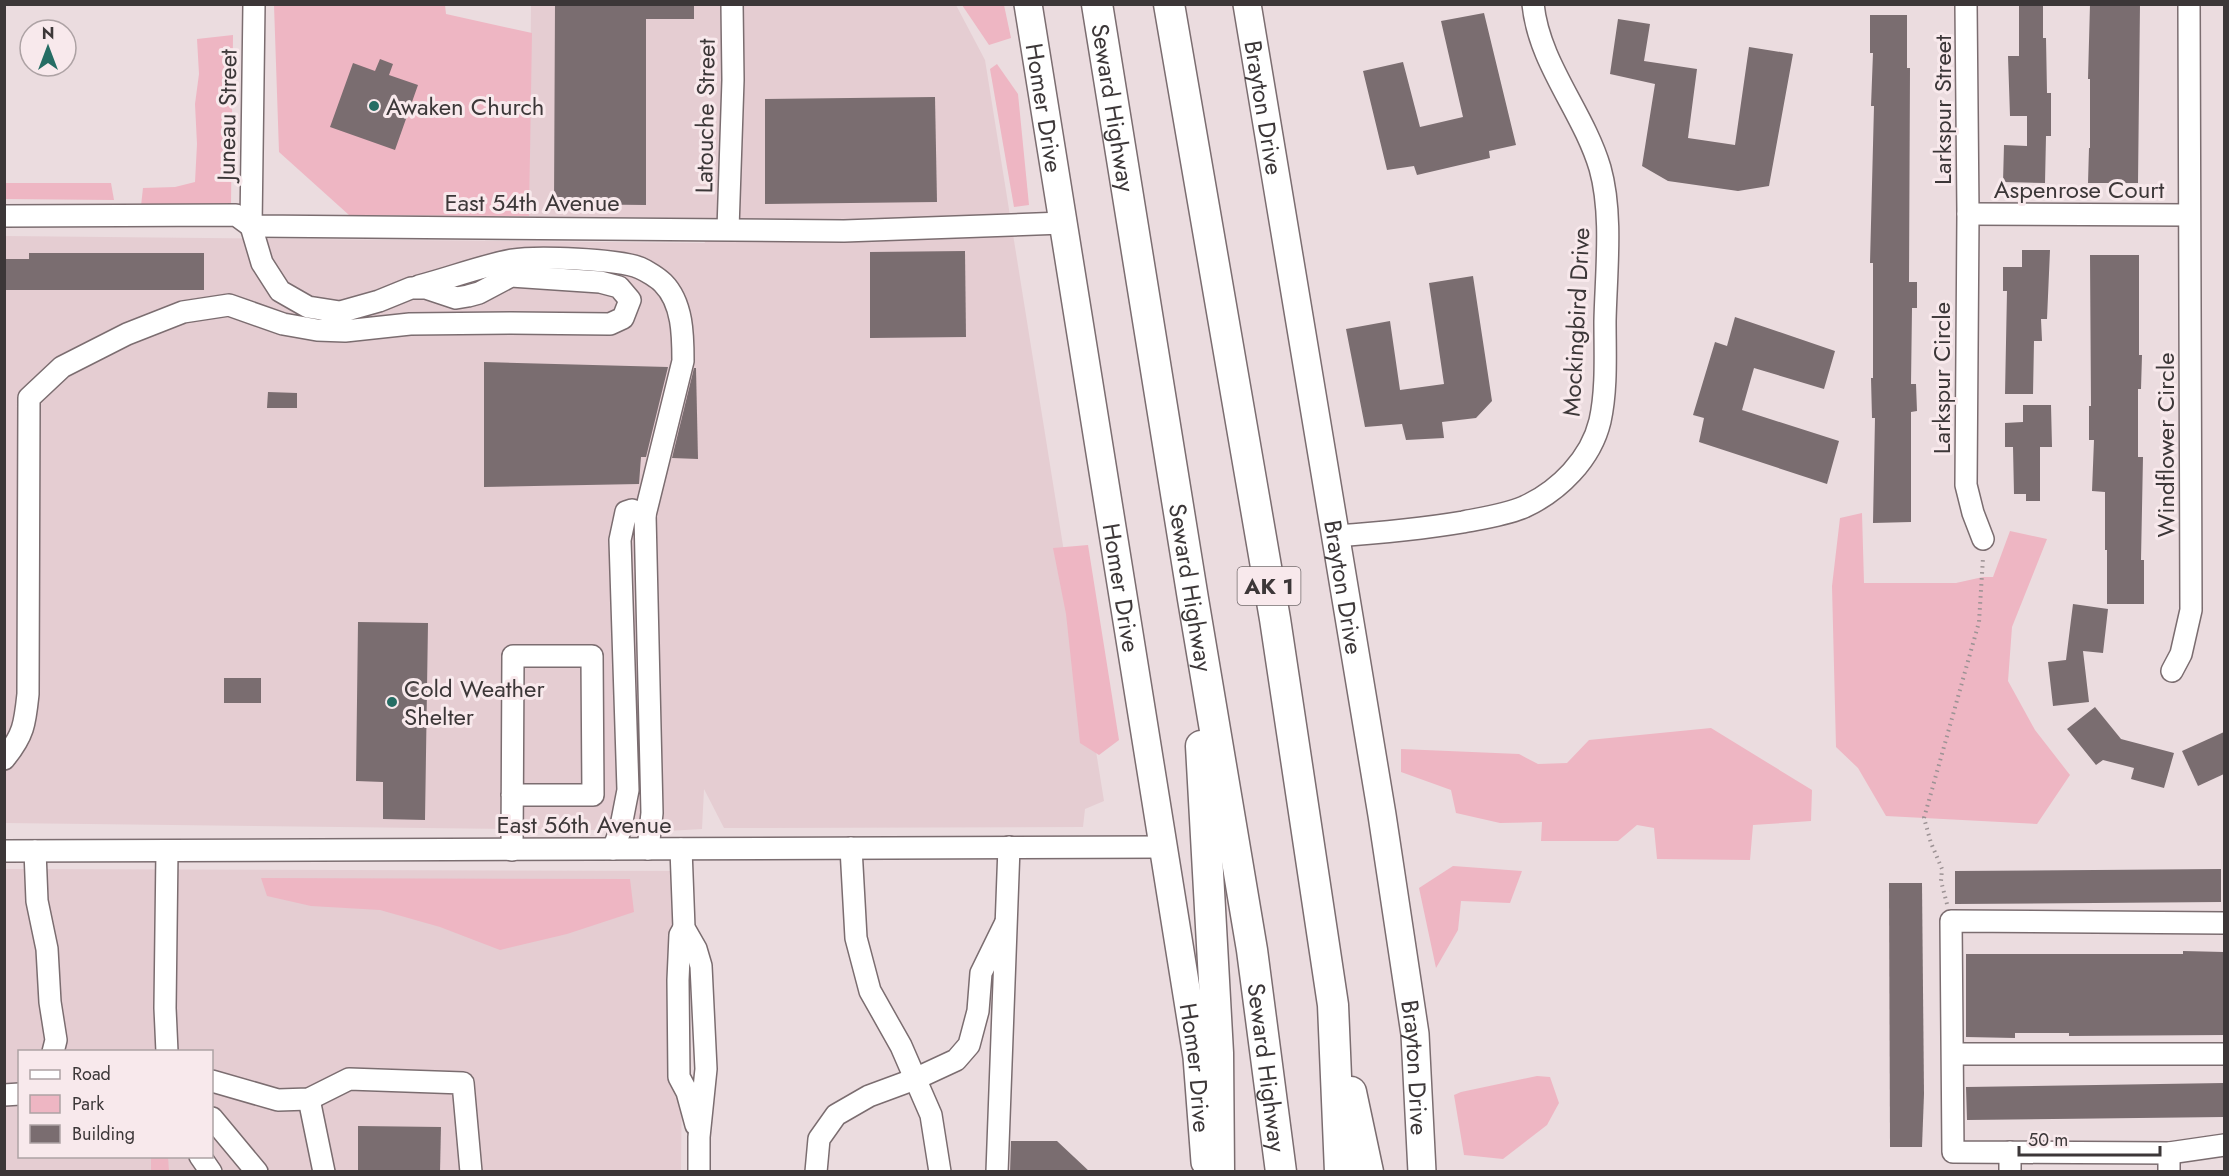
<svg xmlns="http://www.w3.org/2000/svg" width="2229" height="1176" viewBox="0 0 2229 1176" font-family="Jost,sans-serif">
	<rect width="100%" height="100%" fill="#ebdcdf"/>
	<g fill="#e5cdd2" fill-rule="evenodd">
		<path d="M531,5h425l29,55 119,741 -19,8 -2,18 -359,1 -20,-39 -2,40 -35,2 -662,-8v-587l700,7 -6,-25 -170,-2z"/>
		<path d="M5,869l679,2 -3,300 -676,1zM20,1052h192v104h-192z"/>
	</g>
	<g fill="#eeb6c3">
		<path d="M274,5h171l1,9 86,19 -3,183 -180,-1 -70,-63z"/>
		<path d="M962,5h42l7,33 -22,7z"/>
		<path d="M233,35l-2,169 -90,2 2,-18 32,-1 20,-5 2,-38 -2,-40 4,-30 -2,-35z"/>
		<path d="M997,64l21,30 11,111 -15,2 -24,-138z"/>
		<path d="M5,183h106l3,17 -109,-1z"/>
		<path d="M1862,513l2,70h92l27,-6h10l17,-46 37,8 -35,88 -4,54 27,49 35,45 -33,49 -151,-8 -28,-48 -22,-21 -4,-161 8,-68z"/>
		<path d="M1088,545l31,195 -20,15 -19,-12 -14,-129 -13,-66z"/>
		<path d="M1711,728l101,62 -1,31 -58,4 -3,35 -93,-1 -3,-31 -17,-3 -19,16h-77l1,-19 -42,1 -44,-10 -5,-23 -50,-18v-23l118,5 19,10 29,-1 22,-23z"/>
		<path d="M1453,866l69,5 -12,32 -49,-2 -3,29 -22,38 -17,-80z"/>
		<path d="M261,878l369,1 4,33 -67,22 -67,16 -60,-23 -60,-17 -69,-4 -44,-10z"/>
		<path d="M1537,1076l13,1 9,26 -12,22 -44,34 -39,-4 -10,-60 7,-3z"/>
		<path d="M151,1157h17l1,14h-18z"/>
	</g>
	<g fill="#7a6d70">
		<path d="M555,4h139v15h-48v186l-92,-1z"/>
		<path d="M2019,4h24v34h3l1,55h4v43h-5l-1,47 -42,-1 1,-37 23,1v-30h-17l-2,-60h11z"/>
		<path d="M2090,4h50l-2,179h-50l1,-35h1v-69h-2z"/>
		<path d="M1484,13l32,132 -27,6 1,7 -73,17 -3,-9 -27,4 -24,-99 40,-9 17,65 43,-10 -22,-96z"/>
		<path d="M1870,15h37v53h3l-1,214h8v26h-5l-1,76h5l1,27 -6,1v110l-38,1 2,-105h-3l-1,-40h2v-115h-3l4,-157h-3l2,-53h-3z"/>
		<path d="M1618,19l32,5 -6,37 53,8 -9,69 47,7 14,-98 44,7 -24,132 -31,5 -70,-10 -26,-15 13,-82 -45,-10z"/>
		<path d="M380,59l13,5 -4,11 29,10 -23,65 -65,-23 23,-64 22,8z"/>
		<path d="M935,97l2,105 -172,2v-105z"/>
		<path d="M2022,250h28l-3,69h-6l1,22h-8l-1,53h-28l2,-103h-4v-24h19z"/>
		<path d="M965,251l1,86 -96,1v-86z"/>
		<path d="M29,253h175v37h-200v-31h25z"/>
		<path d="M2090,255h49v100h3l-1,34h-3v68h5l-2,103h3v44h-37v-54h-2v-58l-13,-1 2,-51h-5v-34h2z"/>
		<path d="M1473,276l19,125 -16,17 -34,4 2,16 -38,2 -4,-16 -37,3 -19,-98 44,-8 10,69 44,-6 -15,-101z"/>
		<path d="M1735,317l100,34 -11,38 -70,-21 -12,42 97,31 -12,43 -128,-42 5,-24 -11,-3 22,-73 12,4z"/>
		<path d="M484,362l184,5 -22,90h-5l-2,27 -155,3z"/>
		<path d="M694,368h2l2,91 -26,-1z"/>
		<path d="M268,392l29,1v15h-30z"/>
		<path d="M2023,405h28l1,42h-12v54h-14v-7h-12l-1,-47h-8v-24l18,-1z"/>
		<path d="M2073,604l35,5 -5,44 -20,-2 6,51 -36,4 -5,-44 18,-2z"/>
		<path d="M358,622l70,1 -3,197 -42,-1v-37l-27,-1z"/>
		<rect x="224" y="678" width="37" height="25"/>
		<path d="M2095,707l26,32 53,14 -10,35 -33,-9 3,-11 -31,-8 -7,5 -29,-36z"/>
		<path d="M2224,732v42l-26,12 -16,-35z"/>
		<path d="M2221,869v33l-266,2v-33z"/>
		<path d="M1889,883h33l2,211 -2,53h-32z"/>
		<path d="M2183,951l41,1v83l-155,1v-3h-54v5l-49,-1v-83h217z"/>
		<path d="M2224,1083v34l-257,3 -1,-33z"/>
		<path d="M358,1126l83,1 -1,45h-82z"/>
		<path d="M1011,1141h46l33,31h-80z"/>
	</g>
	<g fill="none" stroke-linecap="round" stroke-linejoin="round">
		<g stroke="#7b6d70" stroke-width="24">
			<g id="minor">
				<path d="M1966,4l2,210 -2,271 7,28 10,26"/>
				<path d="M1968,214l221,1"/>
				<path d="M4,216l232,-1 15,11 593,5 219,-8"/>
				<path d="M728,229l5,-149 -1,-76"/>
				<path d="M419,286c31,-8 62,-20 93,-26 24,-4 107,-1 128,8 7,3 18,10 23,15 20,20 20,53 20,78l-38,154"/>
				<path d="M1336,536c43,-3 85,-7 127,-14 20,-4 42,-7 61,-15 35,-16 67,-48 76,-86 7,-32 5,-67 5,-100 1,-48 8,-107 -5,-153 -17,-57 -61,-104 -67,-164"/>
				<path d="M2172,671l9,-17 10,-44 -2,-606"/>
				<path d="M4,759c20,-24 21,-36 24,-65l1,-296 33,-31 65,-33 56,-22 46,-7 54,19 34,6 28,1 65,-7 101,-1 99,1 13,-6 7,-18 -11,-13 -19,-5 -89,-6 -32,17 -11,3 -12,2 -30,-10h-15l-32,13 -39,11 -32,-5 -28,-16 -18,-28 -11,-37 3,-222"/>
				<path d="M851,848l5,90 14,53 31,55 30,69 9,57"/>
				<path d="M613,849l7,-18 8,-41 -8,-250 6,-28 6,-2 13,5 7,298 -4,36"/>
				<path d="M681,849l3,79 12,21 5,17 5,103 -7,68v35"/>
				<path d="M512,850l1,-194h79l1,139h-81"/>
				<path d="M4,851l1160,-4"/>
				<path d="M35,851l2,50 10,48 3,53 6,38 -3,12"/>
				<path d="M167,851l-2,157 2,44"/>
				<path d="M2224,923l-273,-2 2,231 216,1 55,-8"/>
				<path d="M684,928l-4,7 -2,45 1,97 8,15 9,33"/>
				<path d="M1953,1054h271"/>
				<path d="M212,1081l66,19 31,-1 40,-20 114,4 8,89"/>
				<path d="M4,1095l16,-1"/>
				<path d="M309,1099l15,73"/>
				<path d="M212,1118l45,54"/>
				<path d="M200,1156l11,16"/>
				<path d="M816,1172l3,-33 17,-24 33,-19 46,-17 41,-19 13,-15 9,-34 3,-38 24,-49"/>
				<path d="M997,1172l12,-325"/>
				<path d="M2010,1172v-20"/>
				<path d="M2169,1172v-19"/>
			</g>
		</g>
		<g stroke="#7b6d70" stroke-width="30">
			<g id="major">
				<path id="s1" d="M1028,4l169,1053 8,105"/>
				<path id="s2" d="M1247,4l135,811 33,219 7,138"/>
			</g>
		</g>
		<g stroke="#7b6d70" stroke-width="33">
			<g id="highway">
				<path id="s3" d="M1097,4l96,595 59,351 29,222"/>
				<path d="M1169,4l106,615 58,386 7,167"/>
				<path d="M1201,746l17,307 1,119"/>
				<path d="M1351,1092l17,80"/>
			</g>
		</g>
		<path stroke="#9c9294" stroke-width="4" stroke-dasharray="1.5 4.5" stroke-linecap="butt" d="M1947,904l-6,-23 1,-12 -11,-26 -7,-25 55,-196 4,-64"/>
		<use href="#minor" stroke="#fff" stroke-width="21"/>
		<use href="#major" stroke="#fff" stroke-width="27"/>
		<use href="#highway" stroke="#fff" stroke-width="30"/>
	</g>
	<g fill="#256d64" stroke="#f8e9ec" stroke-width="2">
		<circle cx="374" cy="106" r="6"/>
		<circle cx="392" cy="702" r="6"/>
	</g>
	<g text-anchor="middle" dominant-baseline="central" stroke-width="6" stroke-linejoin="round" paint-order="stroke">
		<rect fill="#f8e9ec" stroke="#746c6e" stroke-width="1.5" x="1237.5" y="567" width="63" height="38" rx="4.5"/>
		<g font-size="22" font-weight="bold" fill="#3c3738">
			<text x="1269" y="586">AK 1</text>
		</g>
		<g font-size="24" fill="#3c3738" stroke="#f8e9ec" text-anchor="start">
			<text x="386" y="106">Awaken Church</text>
			<text x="404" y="688">Cold Weather<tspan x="404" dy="28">Shelter</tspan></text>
		</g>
		<g font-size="24" fill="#3c3738" stroke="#f8e9ec">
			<text stroke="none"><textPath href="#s2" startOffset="105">Brayton Drive</textPath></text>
			<text stroke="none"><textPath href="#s1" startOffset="105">Homer Drive</textPath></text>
			<text stroke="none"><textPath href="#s3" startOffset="105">Seward Highway</textPath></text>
			<text transform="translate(1942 110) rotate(-90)">Larkspur Street</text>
			<text transform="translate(227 115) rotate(-89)">Juneau Street</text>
			<text transform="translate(705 116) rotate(-89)">Latouche Street</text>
			<text x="2079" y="189">Aspenrose Court</text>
			<text x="532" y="202">East 54th Avenue</text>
			<text transform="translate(1576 322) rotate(-87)">Mockingbird Drive</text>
			<text transform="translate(1941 378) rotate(-90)">Larkspur Circle</text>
			<text transform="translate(2165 445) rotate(-90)">Windflower Circle</text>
			<text stroke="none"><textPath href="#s1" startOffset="591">Homer Drive</textPath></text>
			<text stroke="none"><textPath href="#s2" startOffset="591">Brayton Drive</textPath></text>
			<text stroke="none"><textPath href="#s3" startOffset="591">Seward Highway</textPath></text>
			<text x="584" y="824">East 56th Avenue</text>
			<text stroke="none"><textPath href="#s2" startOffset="1077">Brayton Drive</textPath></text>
			<text stroke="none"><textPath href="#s1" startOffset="1077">Homer Drive</textPath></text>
			<text stroke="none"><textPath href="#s3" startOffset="1077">Seward Highway</textPath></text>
		</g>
	</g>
	<rect width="2229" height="1176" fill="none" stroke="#3c3738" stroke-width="12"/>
	<rect x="18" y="1050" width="195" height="108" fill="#f8e9ec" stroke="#ada2a4" stroke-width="1.5"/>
	<rect x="30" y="1070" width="30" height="9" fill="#ffffff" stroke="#ada2a4" stroke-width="1.5"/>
	<text x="72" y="1080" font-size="18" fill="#3c3738">Road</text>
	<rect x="30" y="1095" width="30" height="18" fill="#eeb6c3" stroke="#ada2a4" stroke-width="1.5"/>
	<text x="72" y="1110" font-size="18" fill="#3c3738">Park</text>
	<rect x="30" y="1125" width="30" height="18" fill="#7a6d70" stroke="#ada2a4" stroke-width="1.5"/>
	<text x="72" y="1140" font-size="18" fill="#3c3738">Building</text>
	<g transform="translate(48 48)"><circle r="28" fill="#f8e9ec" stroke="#ada2a4" stroke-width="1.5"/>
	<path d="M0-4.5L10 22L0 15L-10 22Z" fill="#256d64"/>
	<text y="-9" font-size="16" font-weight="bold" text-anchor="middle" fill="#3c3738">N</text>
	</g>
	<path d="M2019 1146v9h141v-9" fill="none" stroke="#3c3738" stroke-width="3"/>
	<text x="2028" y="1146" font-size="18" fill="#3c3738" stroke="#f8e9ec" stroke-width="4.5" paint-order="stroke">50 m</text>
</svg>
